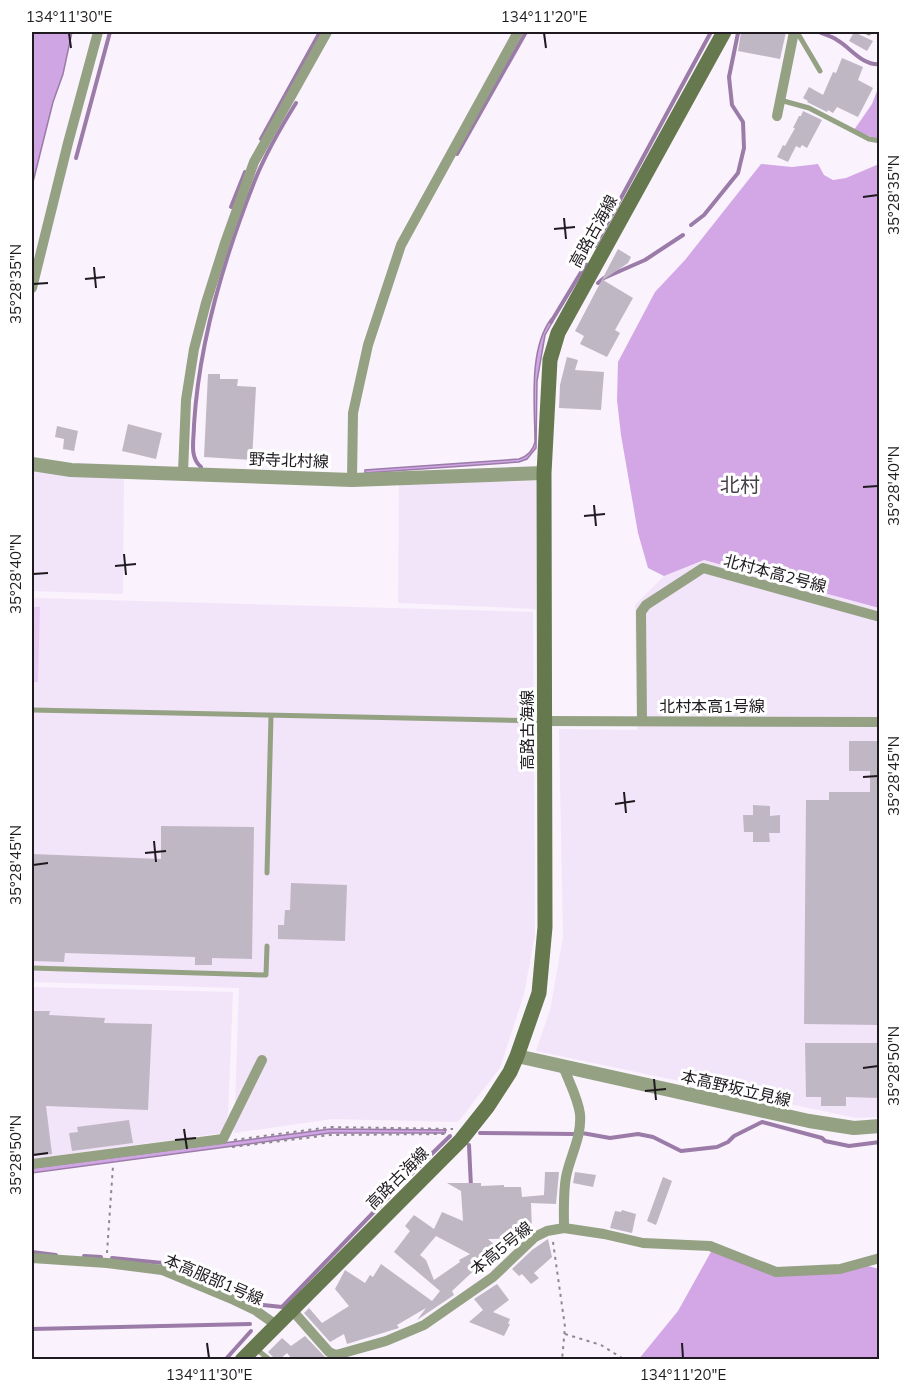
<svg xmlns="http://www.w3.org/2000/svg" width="911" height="1391" viewBox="0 0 911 1391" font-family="Mulish,'Noto Sans JP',sans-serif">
	<rect width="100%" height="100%" fill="#faf2fd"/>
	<g fill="#f2e4f9">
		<path d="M32,472l92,7 -1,115 -91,-3z"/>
		<path d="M536,481v128l-138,-6 1,-119z"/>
		<path d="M704,560l175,48v509l-23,1 -320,-67 14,-41 13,-73 -4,-208 78,1 -2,-125 29,-29z"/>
		<path d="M32,598l501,14 2,322 -11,60 -24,74 -42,54 -126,-3 -98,14 5,-145 -207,-6z"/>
		<path d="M32,987l201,5 -5,122 -6,19 -190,26z"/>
	</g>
	<path fill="#e9ccf6" d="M32,607h8l-2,75h-6z"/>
	<g fill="#d3a7e6">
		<path d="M879,86v54l-25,-10 18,-26z"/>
		<path d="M761,164l31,3 26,-3 6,11 9,5 13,-2 33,-14v444l-175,-48 -40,16 -16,-8 -10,-35 -17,-98 -4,-35 1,-38 37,-70 30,-32z"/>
		<path d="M712,1250l54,21 98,-6 15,4v90l-241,1 40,-49z"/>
	</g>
	<g fill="#d0a5e3" stroke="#9b7ba8" stroke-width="1.5">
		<path d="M33,32h39l-9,42 -10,28 -21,84z"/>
		<path d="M551,319l2,2 -8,14 -8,46 -1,67 -9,11 -8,3 -154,11v-3l154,-11c9,-3 14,-8 16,-17 0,-36 -7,-92 16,-123z"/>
		<path d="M330,1129l116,1 -1,3h-115l-298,40v-5z"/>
	</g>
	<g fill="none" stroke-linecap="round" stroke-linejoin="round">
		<g stroke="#9b7ba8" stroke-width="4">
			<path d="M819,32c6,3 13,4 18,8 13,7 25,26 43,24"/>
			<path d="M261,139l59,-107"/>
			<path d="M457,154l69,-122"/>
			<path d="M76,158l34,-126"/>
			<path d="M231,207l14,-35"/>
			<path d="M691,225l13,-10 34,-42 6,-25 -1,-26 -11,-17 -3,-28 9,-44"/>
			<path d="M595,246l116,-214"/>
			<path d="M598,283l6,-5 41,-18 38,-25"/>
			<path d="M551,322l35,-58"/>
			<path d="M201,467c-12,-10 -7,-27 -7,-42 5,-84 30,-167 61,-245 11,-27 26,-53 41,-77"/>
			<path d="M480,1133l94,1"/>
			<path d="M582,1133l28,5 28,-4 15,3 28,14 36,-4 11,-5 6,-6 28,-14 60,16 3,3 24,5 31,-4"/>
			<path d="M469,1145l2,42"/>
			<path d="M402,1183l48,-47"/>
			<path d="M32,1252l24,3"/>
			<path d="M84,1256l17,1"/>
			<path d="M112,1258l51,5 72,31"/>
			<path d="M240,1296l23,9 19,2 115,-119"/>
			<path d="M32,1329l218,-5"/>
			<path d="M225,1360l26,-29"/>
		</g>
	</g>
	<g fill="#c0b7c4" fill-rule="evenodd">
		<path d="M741,32h45l-6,27 -42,-8z"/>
		<path d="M854,32l19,9 -6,10 -18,-10z"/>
		<path d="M842,58l21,9 -5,13 15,8 -15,29 -21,-10 -4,6 -5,-3 -1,2 -20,-10 1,-1 -5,-3 6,-11 14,8 10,-23 3,1z"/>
		<path d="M803,111l19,9 -15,28 -5,-3 -2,3 -4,-2 -8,16 -11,-5 6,-12 2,1 10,-18h-2l6,-12h2z"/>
		<path d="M618,249l13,8 -3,6 -25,17 30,18 -18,32 5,3 -13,24 -27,-13 4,-8 -9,-5z"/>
		<path d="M567,357l11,3 -3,10 29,2 -3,38 -42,-2 1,-23z"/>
		<path d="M208,374h12v5h18l-1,7 19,1 -4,73 -48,-3z"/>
		<path d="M128,424l34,9 -6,26 -34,-8z"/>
		<path d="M57,426l21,5 -4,20 -11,-2 1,-10 -9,-2z"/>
		<path d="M849,741h30v284l-75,-1 2,-224h23v-8h41v-21h-21z"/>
		<path d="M753,805l17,1v10l10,-1v18h-11l1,9h-17v-10h-9l-1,-17h10z"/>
		<path d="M161,826l93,1 -2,132 -40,-1v7h-17v-8l-130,-4 -1,9 -32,-1v-107l129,5z"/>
		<path d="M291,883l56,2 -2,56 -67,-2v-14h6l1,-15h5z"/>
		<path d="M32,1011h18l-1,4 56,3 -1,5 48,1 -4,86 -102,-4 6,48 -20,2z"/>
		<path d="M805,1043h74v55l-33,-1v9h-25v-9h-15z"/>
		<path d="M129,1120l4,23 -61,8 -3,-18 9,-1 -1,-5z"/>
		<path d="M545,1172h14l-3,32 -25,-1 1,27 -8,8 -36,1 10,9 -46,43 2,4 -34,23 -3,2 9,-12 -29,17 2,3 -52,16 -3,-10 -14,8 -26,-29 5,-5 13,15 27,-17 -14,-17 10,-19 20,13 5,-8 3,2 8,-13 51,37 8,-10 -46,-39 16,-21 -5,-5 9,-11 20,14 8,-17 21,9 -2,-30 -14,-8h34v3l23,-1v2h17l1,10 22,-2zM436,1236l34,18 -11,6 1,2 -26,18 -8,-20 -6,-5z"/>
		<path d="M575,1172l21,3 -3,12 -20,-4z"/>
		<path d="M663,1177l9,4 -16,44 -9,-4z"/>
		<path d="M622,1210l14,4 -4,19 -22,-5 5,-17 6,1z"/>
		<path d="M548,1239l4,18 -18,16 5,5 -8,6 -9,-10 -3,2 -7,-7 20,-19z"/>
		<path d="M497,1284l12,16 -16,12 17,7 -2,5h2l-6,12 -35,-14 14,-12 -9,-11z"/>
		<path d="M305,1336l22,23h-35l-5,-6 -7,6h-5l-7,-7 14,-14 9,8z"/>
	</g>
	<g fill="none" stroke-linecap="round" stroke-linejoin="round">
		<g stroke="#8d878f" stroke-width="2" stroke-dasharray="3 4.5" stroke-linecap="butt">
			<path d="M234,1140l96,-13 123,2"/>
			<path d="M232,1147l98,-12 117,-1"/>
			<path d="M553,1242l12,85 -3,33"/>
			<path d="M107,1253l6,-87"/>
			<path d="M565,1334l36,11 24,15"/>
		</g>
		<g stroke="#94a183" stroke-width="5">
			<path d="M797,32l23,39"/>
			<path d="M867,32l2,1"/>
			<path d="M780,100l29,8 60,31 11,2"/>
			<path d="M32,710l511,11"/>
			<path d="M267,873l4,-157"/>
			<path d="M32,968l234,7 1,-29"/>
			<path d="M255,1348l15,12"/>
		</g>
		<g stroke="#94a183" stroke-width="10">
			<path d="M777,116l17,-84"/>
			<path d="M32,288l36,-145 30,-111"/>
			<path d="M183,472l3,-72 8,-51 12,-46 19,-60 29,-81 73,-130"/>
			<path d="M352,480l1,-67 15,-68 33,-100 117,-213"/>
			<path d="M544,721l336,1"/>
			<path d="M642,721l-1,-109 5,-7 57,-37 177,49"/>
			<path d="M32,1164l191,-25 39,-79"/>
			<path d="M564,1228l40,6 39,9 67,3 66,26 64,-3 40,-11"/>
			<path d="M32,1258l75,5 55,7 72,30 21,10 20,14"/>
			<path d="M291,1309l38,43 7,3 50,-14 38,-16 69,-48 42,-40 12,-6 17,-3c0,-17 -1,-34 2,-51 4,-21 16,-40 14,-63 -2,-16 -11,-32 -17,-48"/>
		</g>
		<g stroke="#94a183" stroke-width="14">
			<path d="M32,464l39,6 281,10 192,-7"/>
			<path d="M517,1056l292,65 45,7 26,-2"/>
		</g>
		<path stroke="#66784d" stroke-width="15" d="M242,1360l219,-220 27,-34 22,-34 7,-16 22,-63 6,-66 -1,-454 6,-113 8,-27 166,-301"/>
	</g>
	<path fill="none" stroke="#1e1a1f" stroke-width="2" d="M69,33l2,15M544,33l2,15M863,197l15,-2M564,218l2,21M554,229l21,-2M94,267l2,21M85,279l20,-2M33,284l15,-1M863,487l15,-1M594,505l2,21M584,516l21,-2M124,554l2,21M115,566l21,-2M33,574l15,-1M863,777l15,-1M624,792l2,21M615,804l20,-3M154,841l2,21M145,853l21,-2M33,865l15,-2M863,1068l15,-2M654,1079l2,21M645,1091l21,-2M184,1129l3,20M175,1140l21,-2M33,1155l15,-2M207,1343l2,15M682,1343l1,15"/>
	<g text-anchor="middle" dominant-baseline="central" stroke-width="6" stroke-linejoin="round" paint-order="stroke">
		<g font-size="16" fill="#1e1a1f" stroke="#fff">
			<text transform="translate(593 231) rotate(-61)">高路古海線</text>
			<text transform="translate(289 460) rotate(2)">野寺北村線</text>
			<text transform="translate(775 573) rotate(15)">北村本高2号線</text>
			<text x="712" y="706">北村本高1号線</text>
			<text transform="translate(527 730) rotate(-90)">高路古海線</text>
			<text transform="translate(736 1088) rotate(13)">本高野坂立見線</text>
			<text transform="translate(397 1178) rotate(-45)">高路古海線</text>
			<text transform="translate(501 1248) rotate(-39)">本高5号線</text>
			<text transform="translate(214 1279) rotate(23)">本高服部1号線</text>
		</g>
		<g font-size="20" fill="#473f4a" stroke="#fff">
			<text x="740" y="484">北村</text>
		</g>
	</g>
	<rect width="911" height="1391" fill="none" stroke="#ffffff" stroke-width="66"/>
	<rect x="33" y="33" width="845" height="1325" fill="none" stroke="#1e1a1f" stroke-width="2"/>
	<g font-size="15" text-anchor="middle" fill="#1e1a1f">
		<text x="69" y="22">134°11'30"E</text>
		<text x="544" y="22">134°11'20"E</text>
		<text transform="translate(894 195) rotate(-90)" y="5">35°28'35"N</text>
		<text transform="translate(16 284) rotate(-90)" y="5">35°28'35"N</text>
		<text transform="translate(894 486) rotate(-90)" y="5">35°28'40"N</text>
		<text transform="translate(16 574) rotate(-90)" y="5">35°28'40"N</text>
		<text transform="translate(894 776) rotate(-90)" y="5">35°28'45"N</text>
		<text transform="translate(16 865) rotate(-90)" y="5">35°28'45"N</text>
		<text transform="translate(894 1066) rotate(-90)" y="5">35°28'50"N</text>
		<text transform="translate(16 1155) rotate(-90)" y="5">35°28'50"N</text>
		<text x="209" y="1380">134°11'30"E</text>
		<text x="683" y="1380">134°11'20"E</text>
	</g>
</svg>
